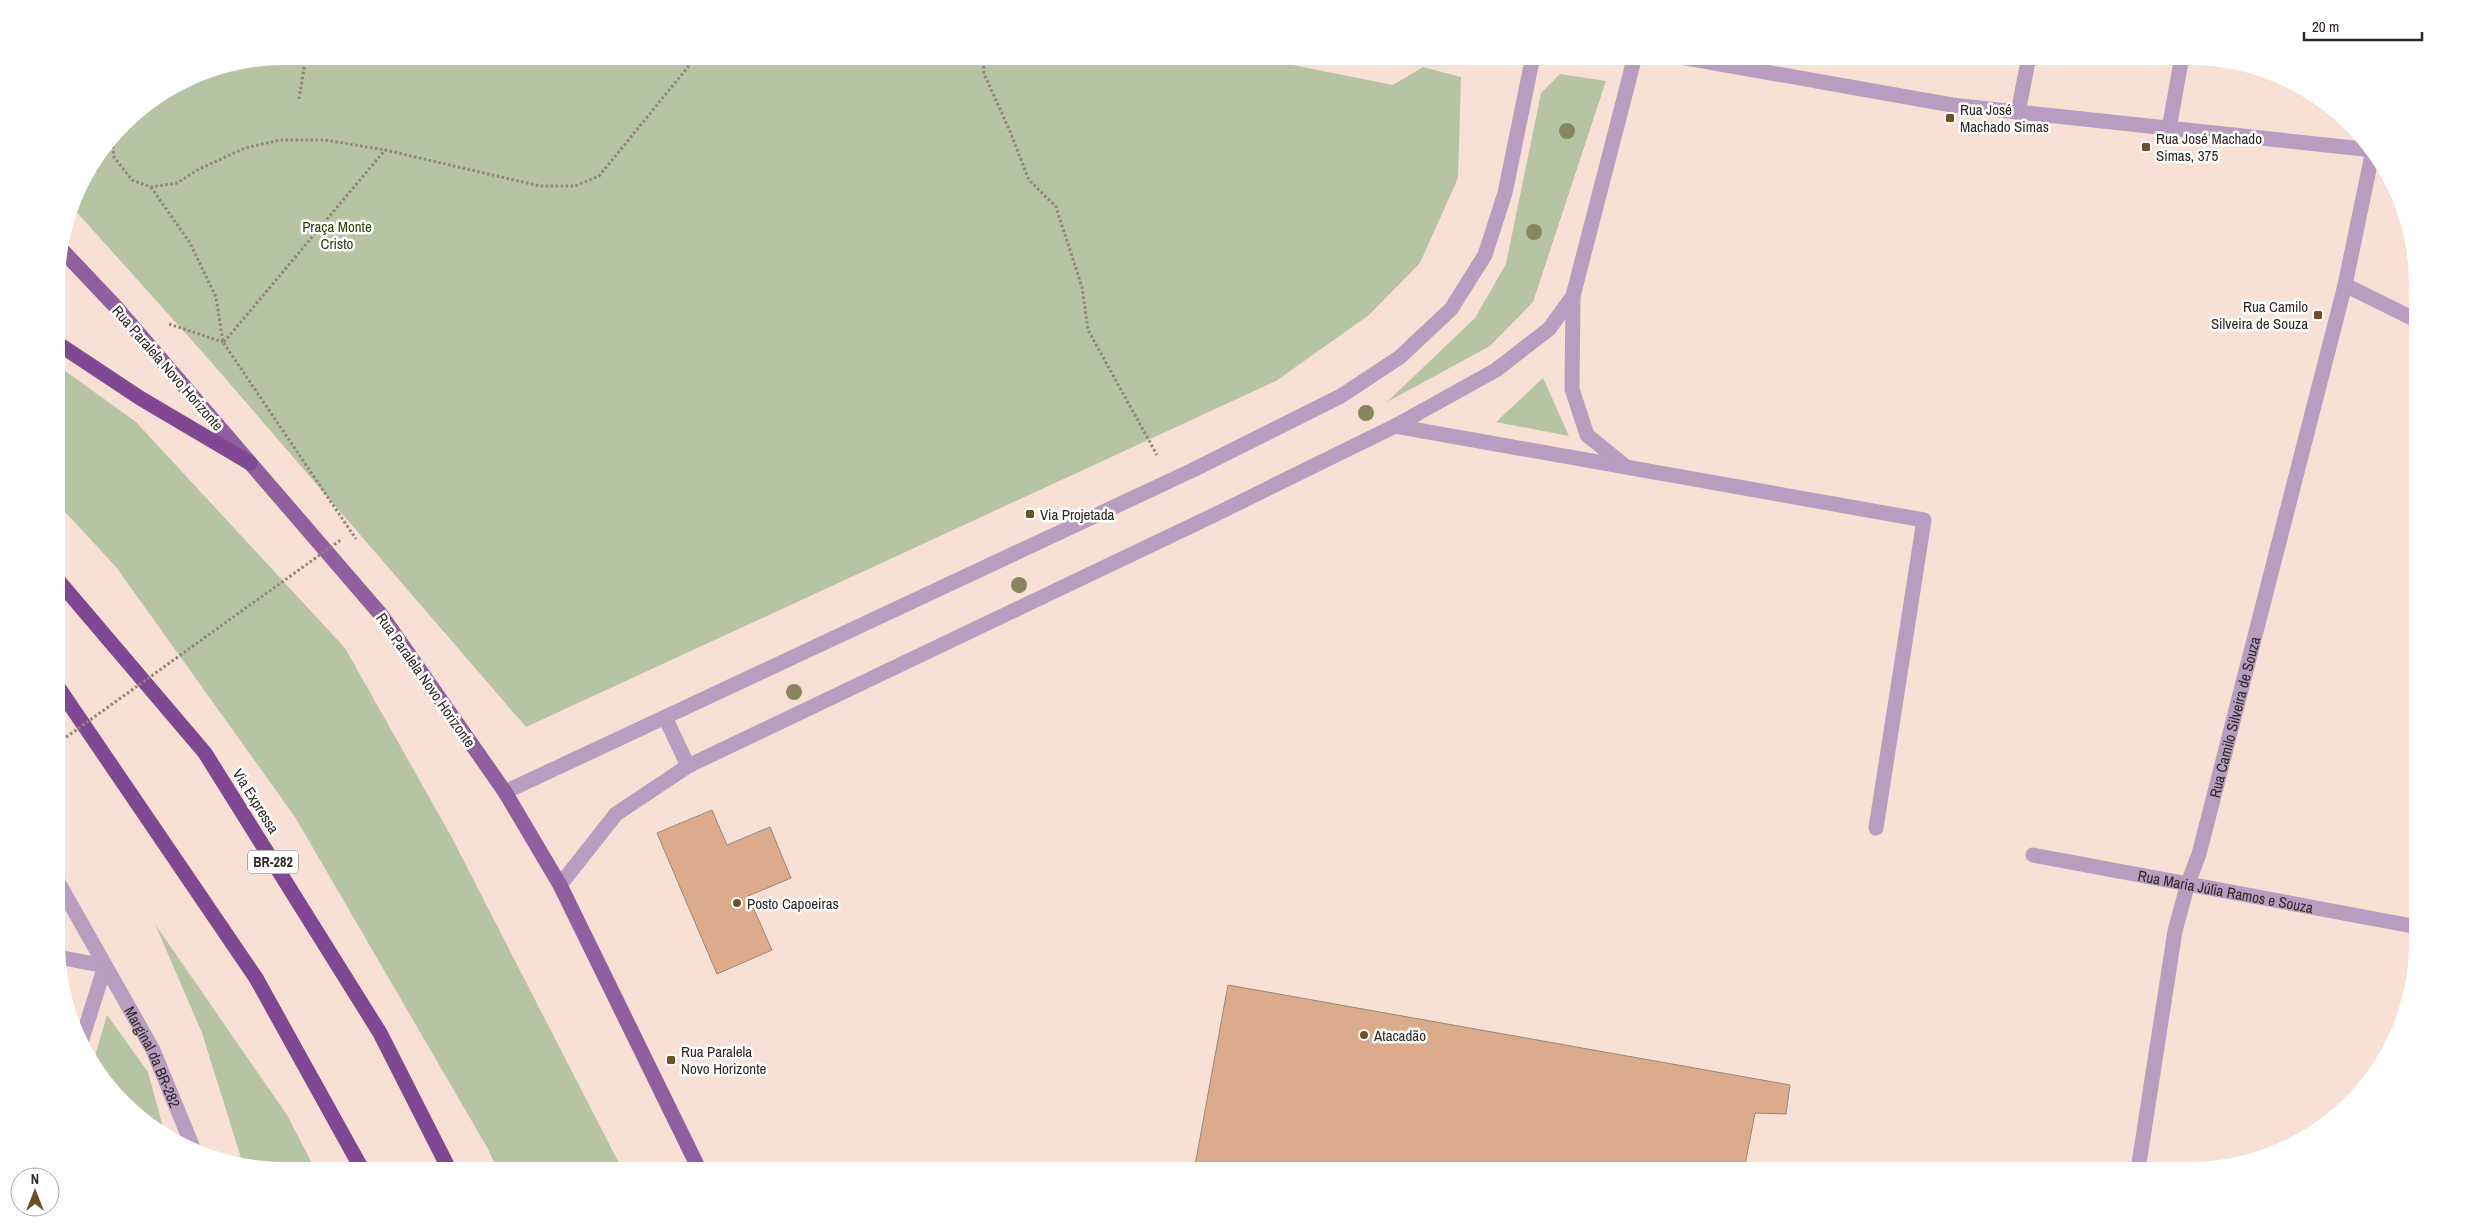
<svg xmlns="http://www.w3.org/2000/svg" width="2474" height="1227" viewBox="0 0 2474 1227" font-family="'Archivo Narrow',sans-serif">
	<rect width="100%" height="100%" fill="#f8e0d4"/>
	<g fill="#b7c4a4">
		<path d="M284,56h964l145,29 30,-18 38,10 -3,101 -38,85 -51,52 -93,66 -750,346 -321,-372 -132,-147 7,-25 54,-70 63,-39z"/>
		<path d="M1560,74l46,7 -73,221 -43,44 -103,56 88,-84 31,-54 35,-171z"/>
		<path d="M57,365l79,57 209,226 106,188 172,335h-125l-10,-22 -193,-332 -179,-250 -59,-64z"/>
		<path d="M1543,378l26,58 -73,-14z"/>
		<path d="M155,924l132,191 29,56h-32l-42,-10 -40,-128z"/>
		<path d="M107,1015l41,57 16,59 -61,-50 -10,-18z"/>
	</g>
	<g fill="#dbab8b" stroke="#9a8679">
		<path d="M712,810l15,35 43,-18 21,51 -43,18 24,54 -55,24 -60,-141z"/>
		<path d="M1228,985l562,100 -4,29 -31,-1 -11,57 -550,1z"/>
	</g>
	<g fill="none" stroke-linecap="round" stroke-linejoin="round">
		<g stroke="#94837b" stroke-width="3" stroke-dasharray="2.5 2.5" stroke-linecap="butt">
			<path d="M983,56l1,18 25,55 20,51 27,27 26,80 6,43 69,125"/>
			<path d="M299,99l7,-43"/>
			<path d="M112,141l2,16 18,23 19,7 26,-4 22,-14 46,-21 35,-8h45l60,10 155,36h35l24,-10 98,-120"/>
			<path d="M151,187l39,56 26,54 7,45 133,197"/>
			<path d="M169,324l54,18"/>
			<path d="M224,342l161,-192"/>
		</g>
		<g stroke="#b89dc1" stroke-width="15">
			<path d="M2018,113l11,-57"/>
			<path d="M2345,285l71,35"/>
			<path d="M1573,296l-1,93 15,46 38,31"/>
			<path d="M1395,426l529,94 -48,308"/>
		</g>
		<g stroke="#b89dc1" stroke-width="15">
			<path d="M1675,56l277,49 421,45"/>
			<path d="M2169,129l13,-73"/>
			<path d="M665,717l23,49"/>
			<path d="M505,792l688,-322 148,-74 59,-39 51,-48 34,-54 20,-62 28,-137"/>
			<path id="s1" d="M2033,855l385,72"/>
			<path id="s2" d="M58,882l95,168 41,100"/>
			<path d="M560,885l56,-71 72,-48 524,-250 183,-90 101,-56 53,-41 24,-33 62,-240"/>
			<path d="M58,957l47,9"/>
			<path d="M81,1042l24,-76"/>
			<path id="s3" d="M2138,1170l37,-239 13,-48 11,-29 146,-569 28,-135"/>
		</g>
		<path stroke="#8f5fa0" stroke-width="15" d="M62,250l53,56 267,310 123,176 55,93 140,286"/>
		<g stroke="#804793" stroke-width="15">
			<path d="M57,343l83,55 110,65"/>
			<path d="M57,579l148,174 175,280 70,138"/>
			<path d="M58,687l198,291 107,193"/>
		</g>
		<path stroke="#94837b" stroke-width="3" stroke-dasharray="2.5 2.5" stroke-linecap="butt" d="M58,743l284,-204"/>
	</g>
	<g fill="#888661">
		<circle cx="1567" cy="131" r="8"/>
		<circle cx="1534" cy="232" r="8"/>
		<circle cx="1366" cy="413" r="8"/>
		<circle cx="1019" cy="585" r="8"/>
		<circle cx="794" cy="692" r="8"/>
	</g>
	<g fill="#6f4f25" stroke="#fff" stroke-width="2">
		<rect x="1945" y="113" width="10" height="10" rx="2.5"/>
		<rect x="2141" y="142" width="10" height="10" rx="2.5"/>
		<rect x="2313" y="310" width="10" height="10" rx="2.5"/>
		<rect x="1025" y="509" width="10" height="10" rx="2.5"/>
		<circle cx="737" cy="903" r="5"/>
		<circle cx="1364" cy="1035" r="5"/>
		<rect x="666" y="1055" width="10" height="10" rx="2.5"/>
	</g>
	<g text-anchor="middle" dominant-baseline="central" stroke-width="5" stroke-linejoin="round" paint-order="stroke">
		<rect fill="#fff" stroke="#6e6865" stroke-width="1" x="248" y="850.5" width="50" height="23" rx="4"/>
		<g font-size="14" font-weight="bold" fill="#302723">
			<text x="273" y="862">BR-282</text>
		</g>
		<g font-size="15" fill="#302723" stroke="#fff" text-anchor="start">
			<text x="1960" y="109">Rua José<tspan x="1960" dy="17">Machado Simas</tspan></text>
			<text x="2156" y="138">Rua José Machado<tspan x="2156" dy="17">Simas, 375</tspan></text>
			<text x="2308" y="306" text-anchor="end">Rua Camilo<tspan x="2308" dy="17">Silveira de Souza</tspan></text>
			<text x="1040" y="514">Via Projetada</text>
			<text x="747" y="903">Posto Capoeiras</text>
			<text x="1374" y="1035">Atacadão</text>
			<text x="681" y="1051">Rua Paralela<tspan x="681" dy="17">Novo Horizonte</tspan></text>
		</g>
		<g font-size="15" fill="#2d3d03" stroke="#fff">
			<text x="337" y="226">Praça Monte<tspan x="337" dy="17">Cristo</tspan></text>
		</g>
		<g font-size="15" fill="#302723" stroke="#fff">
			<text transform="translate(168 368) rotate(49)">Rua Paralela Novo Horizonte</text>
			<text transform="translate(426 680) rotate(55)">Rua Paralela Novo Horizonte</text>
			<text stroke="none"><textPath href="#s3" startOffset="464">Rua Camilo Silveira de Souza</textPath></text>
			<text transform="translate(256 801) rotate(58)">Via Expressa</text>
			<text stroke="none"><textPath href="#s1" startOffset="196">Rua Maria Júlia Ramos e Souza</textPath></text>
			<text stroke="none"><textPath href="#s2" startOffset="199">Marginal da BR-282</textPath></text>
		</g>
	</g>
	<path d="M0 0H2474V1227H0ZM284 65H2190A219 219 0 0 1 2409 284V943A219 219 0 0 1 2190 1162H284A219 219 0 0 1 65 943V284A219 219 0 0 1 284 65Z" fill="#fff" fill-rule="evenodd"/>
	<g transform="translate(35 1192)"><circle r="24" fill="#ffffff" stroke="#aca9a7"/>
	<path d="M0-4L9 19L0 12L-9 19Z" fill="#6f4f25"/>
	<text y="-8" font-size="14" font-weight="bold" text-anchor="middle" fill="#302723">N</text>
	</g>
	<path d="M2304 32v8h118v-8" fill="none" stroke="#302723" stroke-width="2.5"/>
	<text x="2312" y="32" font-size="15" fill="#302723" stroke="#ffffff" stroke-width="4" paint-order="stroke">20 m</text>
</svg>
